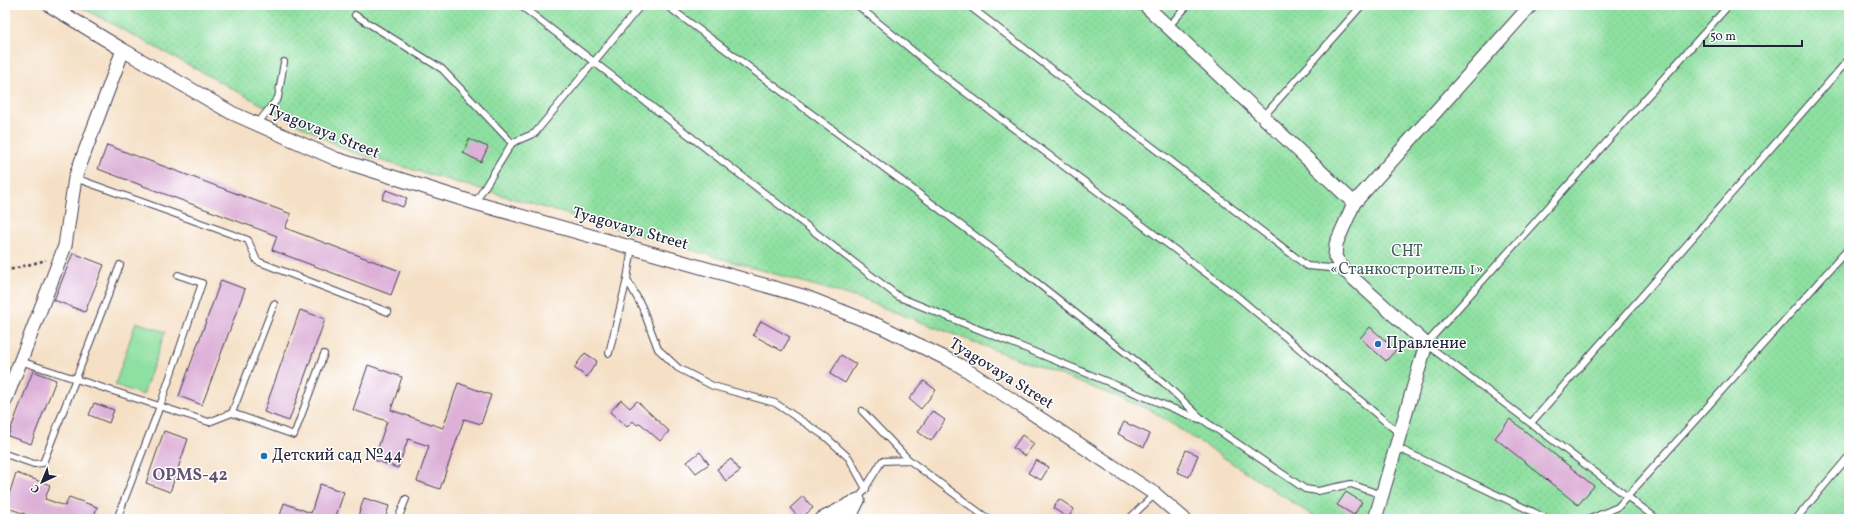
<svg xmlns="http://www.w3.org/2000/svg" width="1854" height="524" viewBox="0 0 1854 524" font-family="Vollkorn,serif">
	<defs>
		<pattern id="grass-dots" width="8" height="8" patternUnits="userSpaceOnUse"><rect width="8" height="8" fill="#8ee0a1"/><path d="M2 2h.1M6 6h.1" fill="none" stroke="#7ac08c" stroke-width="1.8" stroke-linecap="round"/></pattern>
	</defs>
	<rect width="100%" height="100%" fill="#fff"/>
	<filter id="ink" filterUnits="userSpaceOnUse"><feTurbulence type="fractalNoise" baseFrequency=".025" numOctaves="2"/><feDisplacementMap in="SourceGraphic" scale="8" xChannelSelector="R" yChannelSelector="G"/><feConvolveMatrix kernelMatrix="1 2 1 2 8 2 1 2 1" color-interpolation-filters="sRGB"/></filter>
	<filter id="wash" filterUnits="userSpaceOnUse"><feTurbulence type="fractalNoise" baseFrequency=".012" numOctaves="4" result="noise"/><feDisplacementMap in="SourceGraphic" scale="16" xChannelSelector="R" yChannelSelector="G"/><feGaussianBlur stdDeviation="0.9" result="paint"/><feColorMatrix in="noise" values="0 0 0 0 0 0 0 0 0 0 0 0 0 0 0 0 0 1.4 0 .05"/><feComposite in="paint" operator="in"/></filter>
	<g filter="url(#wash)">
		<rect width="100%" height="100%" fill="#f5e0c6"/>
		<path fill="url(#grass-dots)" stroke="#58816e" d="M77,5h1772v514h-531l-169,-110 -291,-111 -510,-147z"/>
		<path fill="#8ee0a1" stroke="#58816e" d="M136,322l29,10 -22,63 -28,-10z"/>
		<g id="blocks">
			<g fill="#ddb0d8">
				<path d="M469,139l19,8 -7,15 -18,-9z"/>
				<path d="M107,145l184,69 -6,14 115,43 -9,24 -119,-45 5,-14 -179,-67z"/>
				<path d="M386,190l21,8 -4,9 -21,-8z"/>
				<path d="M73,253l31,12 -19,47 -31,-12z"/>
				<path d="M221,280l24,9 -43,116 -23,-9z"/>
				<path d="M300,310l25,9 -36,102 -25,-9z"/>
				<path d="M761,321l29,16 -8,14 -29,-16z"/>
				<path d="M1370,327l26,23 -10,11 -26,-23z"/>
				<path d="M585,353l12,8 -10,16 -13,-9z"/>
				<path d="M841,355l15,9 -11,19 -15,-9z"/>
				<path d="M368,365l34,12 -11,33 52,18 15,-45 33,12 -10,29 -17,-5 -24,70 -23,-8 12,-35 -21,-7 -10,29 -24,-8 13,-39 -34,-11z"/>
				<path d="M33,371l23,9 -25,64 -23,-8z"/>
				<path d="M924,381l12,9 -15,19 -12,-10z"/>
				<path d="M621,400l9,8 7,-7 32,30 -9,10 -20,-18 -3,2 -4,-4 -6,6 -17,-15z"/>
				<path d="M94,403l20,7 -5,13 -20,-8z"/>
				<path d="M932,411l13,9 -14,21 -13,-9z"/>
				<path d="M1510,419l84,67 -16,19 -83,-67z"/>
				<path d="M1124,422l26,12 -6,13 -26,-13z"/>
				<path d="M164,431l24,8 -18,53 -24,-9z"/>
				<path d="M1022,435l12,9 -9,12 -12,-8z"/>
				<path d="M1186,450l12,5 -9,22 -12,-5z"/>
				<path d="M700,452l9,12 -13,9 -9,-11z"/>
				<path d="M731,459l9,12 -14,10 -9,-12z"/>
				<path d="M1036,460l13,7 -8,13 -13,-7z"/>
				<path d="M16,473l34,12 -5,14 20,7 4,-9 28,10 -4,12h-70l2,-5 -20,-7z"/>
				<path d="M320,484l24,8 -9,27h-56l5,-16 27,10z"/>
				<path d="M1346,492l16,10 -8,13 -17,-10z"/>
				<path d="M803,496l10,12 -13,11 -10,-11z"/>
				<path d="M364,498l25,8 -4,13h-28z"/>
				<path d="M1059,499l15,10 -6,9 -15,-10z"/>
			</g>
		</g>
	</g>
	<g filter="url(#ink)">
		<use href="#blocks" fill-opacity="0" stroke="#423e50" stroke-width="1"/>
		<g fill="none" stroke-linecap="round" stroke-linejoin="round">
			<g stroke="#423e50" stroke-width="8">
				<g id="lane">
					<path d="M520,5l379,292 300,122"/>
					<path d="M666,5l355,265 143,113 39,37 102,69 13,2 33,-7 31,11"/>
					<path d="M857,5l84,69 297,223 162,137"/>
					<path d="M968,5l339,261 35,3"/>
					<path d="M355,15l87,54 70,74"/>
					<path d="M1168,27l20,-22"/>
					<path d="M1263,117l99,-112"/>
					<path d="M257,124l21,-26 6,-36"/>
					<path d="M75,178l173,62 9,21 131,51"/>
					<path d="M475,203l37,-60 23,-10 106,-128"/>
					<path d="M632,247l-5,32 15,28 16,42 20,19 35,18 62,17 51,34 23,21 17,31"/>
					<path d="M609,353l18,-74"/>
					<path d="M20,361l189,61 23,-9 42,-109"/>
					<path d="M862,411l47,49"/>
					<path d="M232,413l62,22 30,-81"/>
					<path d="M1531,423l318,-364"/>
					<path d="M1396,447l152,72"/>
					<path d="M5,454l29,10 9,-1 77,-198"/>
					<path d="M858,500l24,-39 27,-1 79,59"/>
					<path d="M117,519l43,-113 42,-123 -24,-8"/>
					<path d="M398,519l8,-20"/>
					<path d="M1129,519l26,-25"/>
					<path d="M1590,519l28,-12 231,-259"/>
					<path d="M1657,519l-231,-175 303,-339"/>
					<path d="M1796,519l53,-63"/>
				</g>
			</g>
			<g stroke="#423e50" stroke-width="15">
				<g id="street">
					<path d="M49,5l74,45 109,63 104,46 139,44 331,94 76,30 77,38 196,129 29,25"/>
					<path d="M1145,5l209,198"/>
					<path d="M5,401l60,-155 10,-68 48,-128"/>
					<path d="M822,519l36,-19"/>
					<path d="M849,519l9,-19"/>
					<path d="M1375,519l51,-175 -82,-74 -9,-13 1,-13 18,-41 177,-198"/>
				</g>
			</g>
			<path stroke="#423e50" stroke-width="2.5" stroke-dasharray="3 3" stroke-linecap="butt" d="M5,271l41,-11"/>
			<use href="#lane" stroke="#fff" stroke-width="6"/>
			<use href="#street" stroke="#fff" stroke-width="13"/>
		</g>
	</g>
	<g fill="#1f6fb2" stroke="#fff" stroke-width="1.5">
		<circle cx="1378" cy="344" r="4"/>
		<circle cx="264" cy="456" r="4"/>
	</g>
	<g text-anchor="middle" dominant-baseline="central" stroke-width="3" stroke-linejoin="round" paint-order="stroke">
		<g font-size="16" fill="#22223b" stroke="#fff">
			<text transform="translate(323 132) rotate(22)">Tyagovaya Street</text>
			<text transform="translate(630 229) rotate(16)">Tyagovaya Street</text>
			<text transform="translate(1001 374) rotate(32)">Tyagovaya Street</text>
		</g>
		<g font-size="16" fill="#425b5a" stroke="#fff">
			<text x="1407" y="252">СНТ<tspan x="1407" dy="18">«Станкостроитель 1»</tspan></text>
		</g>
		<g font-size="16" fill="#22223b" stroke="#fff" text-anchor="start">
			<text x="1386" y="344">Правление</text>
			<text x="272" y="456">Детский сад №44</text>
		</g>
		<g font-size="17" font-weight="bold" fill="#635472" stroke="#fff">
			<text x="190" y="475">OPMS-42</text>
		</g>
	</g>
	<rect width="1854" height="524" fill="none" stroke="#fff" stroke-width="20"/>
	<g transform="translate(42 482) rotate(224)" stroke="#ffffff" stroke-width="3" paint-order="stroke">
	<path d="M0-3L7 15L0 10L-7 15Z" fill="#22223b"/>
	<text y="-6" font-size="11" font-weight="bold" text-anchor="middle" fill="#22223b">С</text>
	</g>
	<path d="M1704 40v6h98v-6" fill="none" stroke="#22223b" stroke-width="2"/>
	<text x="1710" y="40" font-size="12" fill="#22223b" stroke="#ffffff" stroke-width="3" paint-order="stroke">50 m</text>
</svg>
